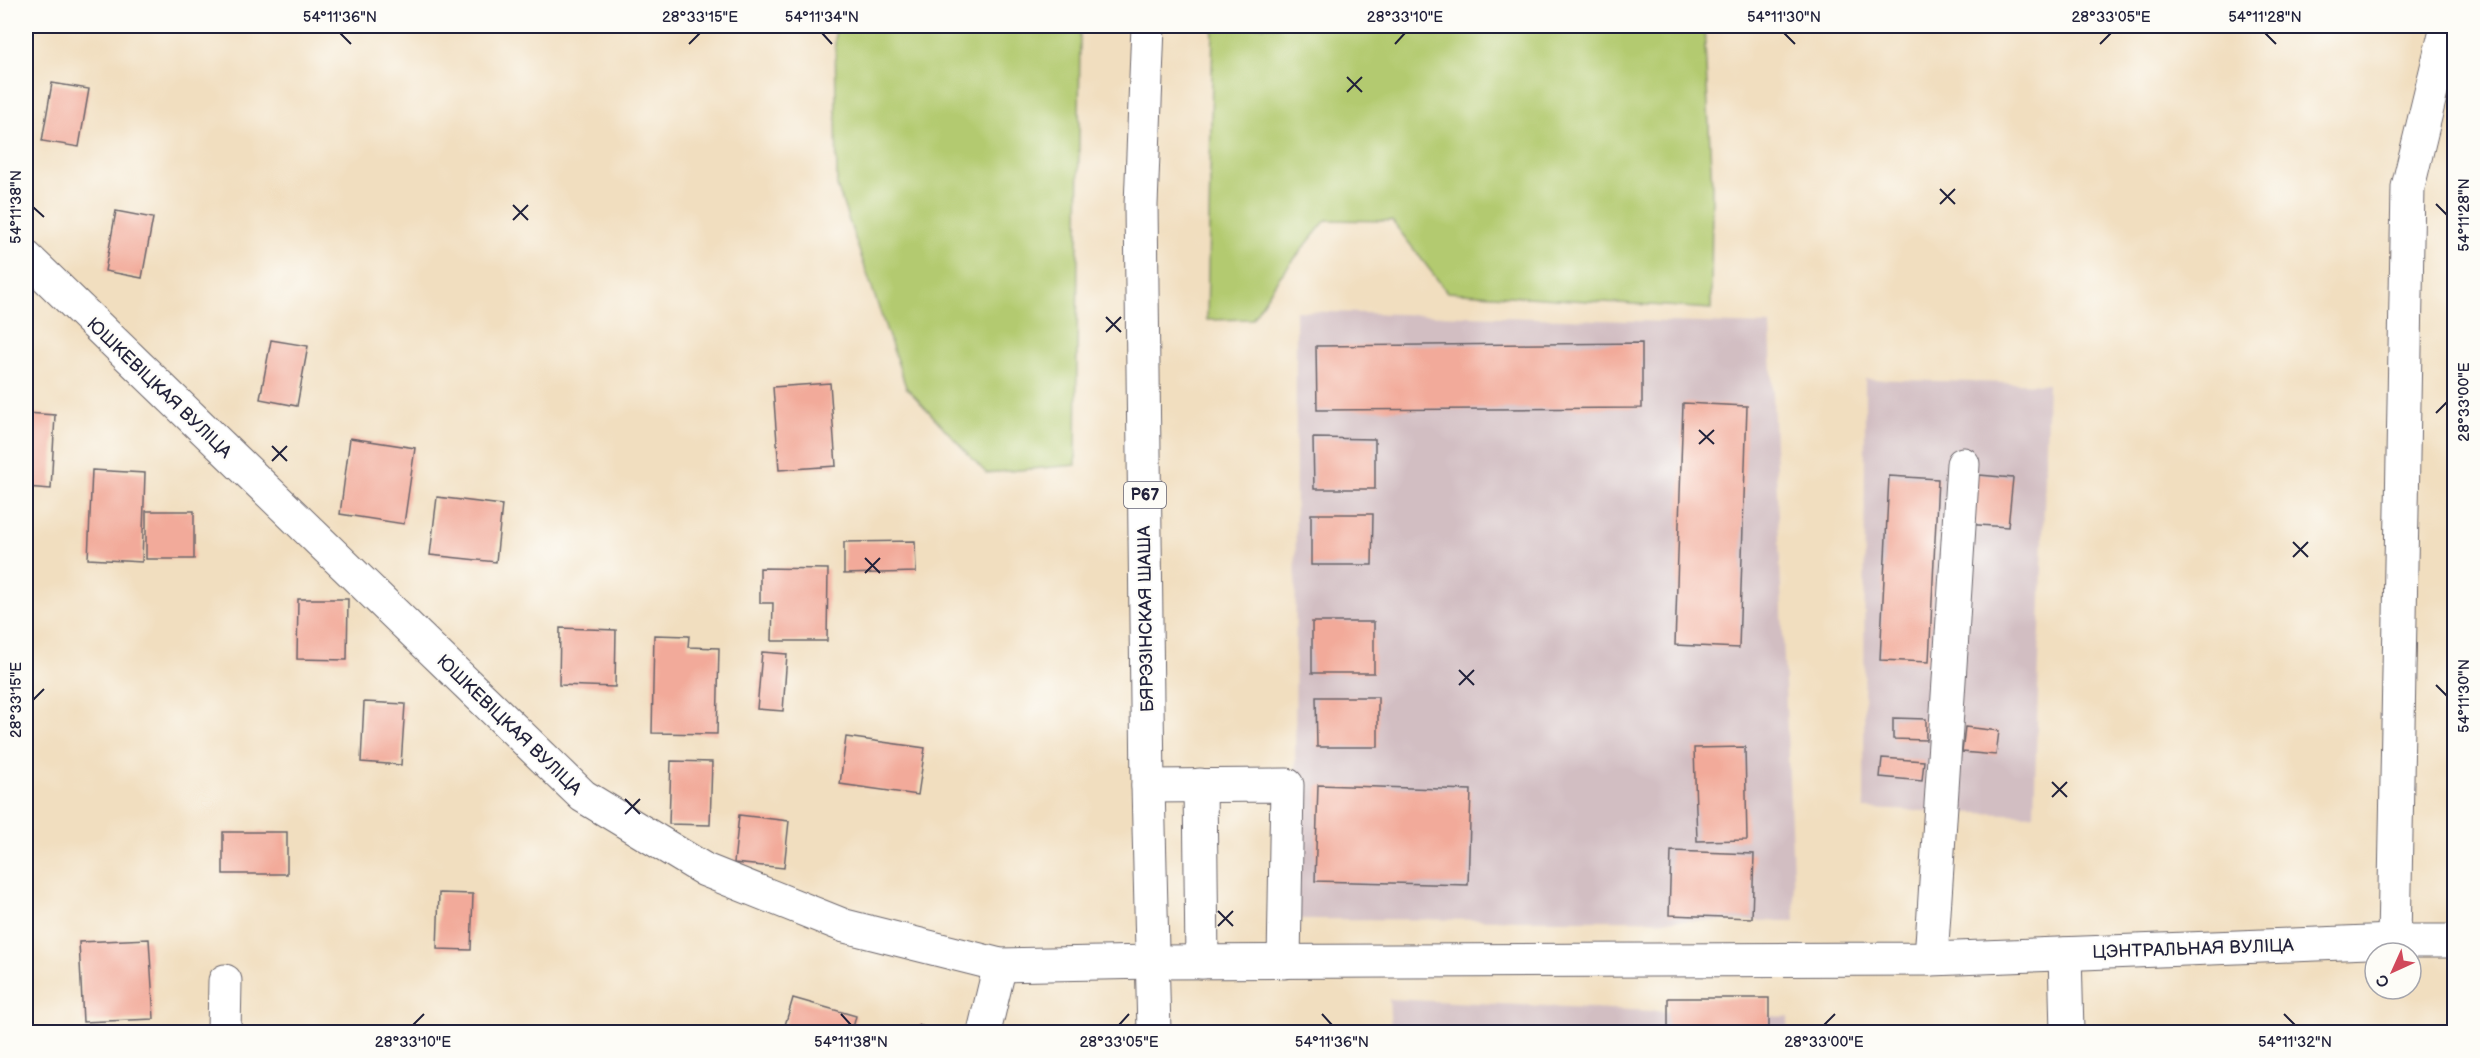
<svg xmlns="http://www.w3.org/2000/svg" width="2480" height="1058" viewBox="0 0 2480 1058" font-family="'Balsamiq Sans',sans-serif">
	<rect width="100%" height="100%" fill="#fdfcf7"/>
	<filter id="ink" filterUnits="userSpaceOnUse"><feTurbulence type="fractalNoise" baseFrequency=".0167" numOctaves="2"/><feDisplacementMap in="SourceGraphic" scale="12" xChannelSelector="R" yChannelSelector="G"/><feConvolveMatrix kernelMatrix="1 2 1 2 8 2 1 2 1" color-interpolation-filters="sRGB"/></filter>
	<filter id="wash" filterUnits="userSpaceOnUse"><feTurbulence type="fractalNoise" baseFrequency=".008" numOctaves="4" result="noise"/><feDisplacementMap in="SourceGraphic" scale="24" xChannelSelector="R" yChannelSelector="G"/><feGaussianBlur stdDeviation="1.35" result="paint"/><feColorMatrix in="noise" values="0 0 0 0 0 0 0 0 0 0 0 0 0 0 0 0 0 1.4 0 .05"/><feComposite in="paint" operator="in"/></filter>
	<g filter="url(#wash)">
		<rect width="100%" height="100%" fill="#f1debf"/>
		<g fill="#d2bec2">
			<path d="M1296,311l474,14 25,596 -500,-2z"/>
			<path d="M1865,379l183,5 -14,431 -170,-6z"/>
			<path d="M1389,999l399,18v15h-397z"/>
		</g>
		<g fill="#b3ca6f" stroke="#6a7655" stroke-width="1.5">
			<path d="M835,26h245l-4,439 -90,8 -80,-86 -69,-201z"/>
			<path d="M1213,26h491l8,161 -1,122 -264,-17 -55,-71 -66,-1 -48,59 -26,40 -45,1z"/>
		</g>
		<g id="blocks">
			<g fill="#f2aa9a">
				<path d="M52,83l37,6 -10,58 -37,-6z"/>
				<path d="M116,211l37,7 -11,60 -37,-7z"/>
				<path d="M26,307h7l-6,80h-1z"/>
				<path d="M271,340l37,6 -11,60 -37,-7z"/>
				<path d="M1642,343v65l-325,2 -1,-64z"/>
				<path d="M830,383l6,83 -57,4 -6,-83z"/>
				<path d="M1683,403l64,3 -8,242 -64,-3z"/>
				<path d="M26,413l29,2 -4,74 -25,-2z"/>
				<path d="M350,438l65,10 -11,76 -64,-10z"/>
				<path d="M1313,438l62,1v50h-61z"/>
				<path d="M92,470l53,3 -3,89 -54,-3z"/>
				<path d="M1968,474l45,4 -5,49 -44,-3z"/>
				<path d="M1889,476l49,3 -9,183 -49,-2z"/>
				<path d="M437,497l65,8 -6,57 -66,-7z"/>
				<rect x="146" y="511" width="48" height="48"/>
				<path d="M1311,514h62l-1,51h-61z"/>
				<path d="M915,541l1,31 -72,2v-32z"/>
				<path d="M760,568l68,1 -1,72h-55l1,-38h-13z"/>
				<path d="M298,599h50l-1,61 -50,-1z"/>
				<rect x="1312" y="622" width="62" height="51"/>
				<path d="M560,628l56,2 -1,57 -56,-2z"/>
				<path d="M654,635l35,1 -1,11 31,1 -2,86 -65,-1z"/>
				<path d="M762,652l25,2 -4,57 -26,-2z"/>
				<path d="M1316,697h62v50h-61z"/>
				<path d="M364,702l41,2 -4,61 -40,-3z"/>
				<path d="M1893,718l33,1v21l-33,-1z"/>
				<path d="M1965,727l34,4 -3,24 -34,-3z"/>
				<path d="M846,737l79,11 -7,47 -78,-11z"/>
				<path d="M1745,747l2,93 -50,1 -3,-93z"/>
				<path d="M1882,758l42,3 -2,20 -42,-4z"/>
				<path d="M671,761l41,1 -2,63 -41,-1z"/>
				<path d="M1318,785l153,5 -3,95 -153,-4z"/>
				<path d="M739,815l50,6 -5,47 -50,-5z"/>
				<rect x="223" y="832" width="64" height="42"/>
				<path d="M1671,851l83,3 -2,64 -83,-3z"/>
				<path d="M439,893l34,1 -2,56 -34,-1z"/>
				<path d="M149,939l5,80 -71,3 -4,-80z"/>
				<path d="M793,998l63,18 -4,16h-69z"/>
				<rect x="1668" y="998" width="101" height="34"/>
				<path d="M918,1025l23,7h-25z"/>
			</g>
		</g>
	</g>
	<g filter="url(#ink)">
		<use href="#blocks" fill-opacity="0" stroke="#6a6469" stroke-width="1.5"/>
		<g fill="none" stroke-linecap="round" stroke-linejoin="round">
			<g stroke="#6a6469" stroke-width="35">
				<g id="minor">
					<path d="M26,257l557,539 122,74 140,56 155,39 153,-3 778,-3 463,-18h60"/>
					<path d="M1200,785l2,177"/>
					<path d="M1148,786l139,-1 -3,177"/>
					<path d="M2394,941l14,-754 39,-161"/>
					<path d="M2065,954l2,78"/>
					<path d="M1931,959l32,-495"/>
					<path d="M224,1032l1,-51"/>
					<path d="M984,1032l16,-67"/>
				</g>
			</g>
			<g stroke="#6a6469" stroke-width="35">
				<path id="major" d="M1148,26l-7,179 7,581 6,246"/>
			</g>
			<use href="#minor" stroke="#fff" stroke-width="33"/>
			<use href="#major" stroke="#fff" stroke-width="33"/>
		</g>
	</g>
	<path fill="none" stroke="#22223b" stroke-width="2" d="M340,33l11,11M822,33l10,11M1784,33l11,11M2265,33l11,11M689,44l11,-11M1395,44l10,-11M2100,44l11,-11M1347,77l15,15M1347,92l15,-15M1940,189l15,15M1940,204l15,-15M2436,204l11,11M513,205l15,15M33,207l11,10M513,220l15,-15M1106,317l15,15M1106,332l15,-15M2436,413l11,-11M1699,430l15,14M1699,444l15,-14M272,446l15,15M272,461l15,-15M2293,542l15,15M2293,557l15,-15M865,558l15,15M865,573l15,-15M1459,670l15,15M1459,685l15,-15M2436,685l11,11M33,700l11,-11M2052,782l15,15M2052,797l15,-15M625,799l15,15M625,814l15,-15M1218,911l15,15M1218,926l15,-15M841,1014l10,11M1322,1014l10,11M2284,1014l11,11M413,1025l11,-11M1119,1025l10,-11M1824,1025l11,-11"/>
	<g text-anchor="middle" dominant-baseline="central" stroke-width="4.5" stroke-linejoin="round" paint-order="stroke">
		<rect fill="#fdfcf7" stroke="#646373" stroke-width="1.5" x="1124" y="482" width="42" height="26" rx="4.5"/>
		<g font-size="16" font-weight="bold" fill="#22223b">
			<text x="1145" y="495">Р67</text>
		</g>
		<g font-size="18" fill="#22223b" stroke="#fdfcf7">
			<text transform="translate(159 388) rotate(44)">ЮШКЕВІЦКАЯ ВУЛІЦА</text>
			<text transform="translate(1146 619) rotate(-91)">БЯРЭЗІНСКАЯ ШАША</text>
			<text transform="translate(509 725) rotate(44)">ЮШКЕВІЦКАЯ ВУЛІЦА</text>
			<text transform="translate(2193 949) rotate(-2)">ЦЭНТРАЛЬНАЯ ВУЛІЦА</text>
		</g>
	</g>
	<rect width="2480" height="1058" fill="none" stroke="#fdfcf7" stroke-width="66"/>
	<g transform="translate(2393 971) rotate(225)"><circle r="28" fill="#fdfcf7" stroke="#a5a5ac" stroke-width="1.5"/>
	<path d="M0-4.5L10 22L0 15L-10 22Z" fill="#d1495b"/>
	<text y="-9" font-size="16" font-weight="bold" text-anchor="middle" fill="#22223b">С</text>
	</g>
	<rect x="33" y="33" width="2414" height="992" fill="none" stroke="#22223b" stroke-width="2"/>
	<g font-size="15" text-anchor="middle" fill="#22223b">
		<text x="340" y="22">54°11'36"N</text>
		<text x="700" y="22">28°33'15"E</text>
		<text x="822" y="22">54°11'34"N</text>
		<text x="1405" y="22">28°33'10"E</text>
		<text x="1784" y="22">54°11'30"N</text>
		<text x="2111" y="22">28°33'05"E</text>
		<text x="2265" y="22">54°11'28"N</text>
		<text transform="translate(16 207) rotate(-90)" y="5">54°11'38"N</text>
		<text transform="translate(2464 215) rotate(-90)" y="5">54°11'28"N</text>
		<text transform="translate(2464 402) rotate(-90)" y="5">28°33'00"E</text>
		<text transform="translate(2464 696) rotate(-90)" y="5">54°11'30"N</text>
		<text transform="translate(16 700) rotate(-90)" y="5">28°33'15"E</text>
		<text x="413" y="1047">28°33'10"E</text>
		<text x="851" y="1047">54°11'38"N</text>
		<text x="1119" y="1047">28°33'05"E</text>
		<text x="1332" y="1047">54°11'36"N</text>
		<text x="1824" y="1047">28°33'00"E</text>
		<text x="2295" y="1047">54°11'32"N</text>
	</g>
</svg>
